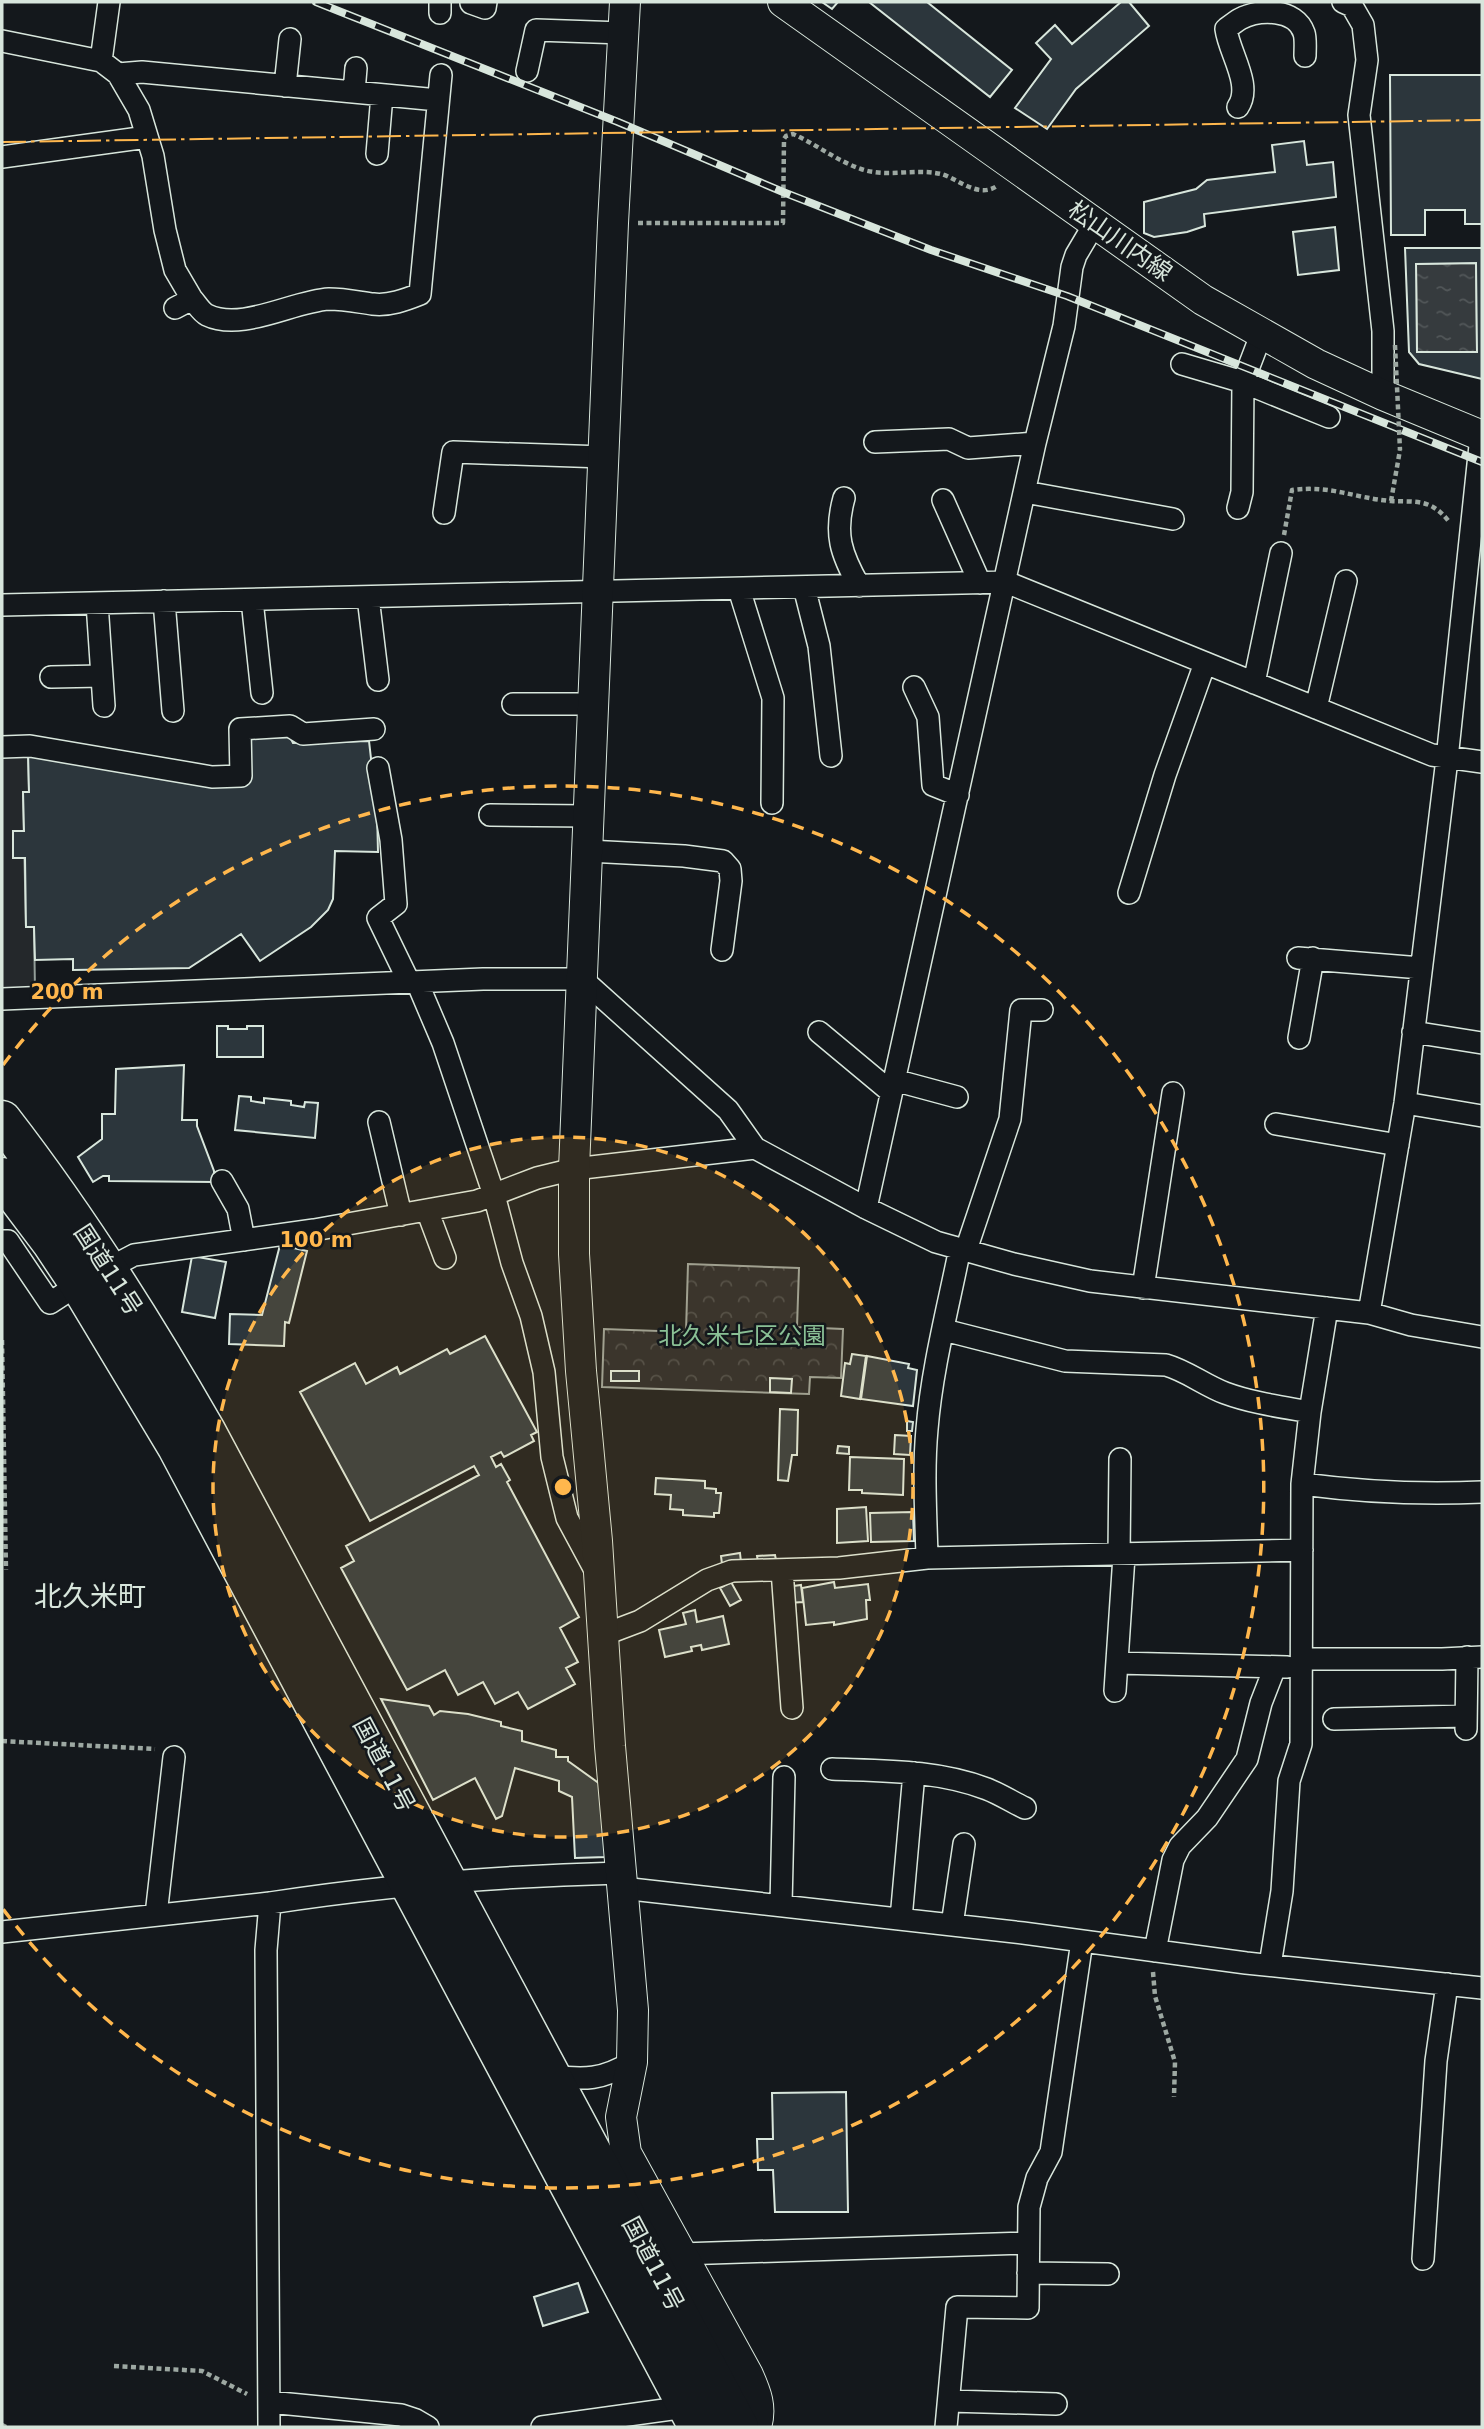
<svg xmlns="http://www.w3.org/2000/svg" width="1484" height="2429" font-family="'DejaVu Sans','Noto Sans JP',sans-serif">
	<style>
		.forest { fill: url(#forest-crowns); stroke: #939e99; stroke-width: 2 }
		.parking { fill: #24282b; stroke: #939e99; stroke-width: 2 }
		.water { fill: url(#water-ripples); stroke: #939e99; stroke-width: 2 }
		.building { fill: #2c363c; stroke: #d8e6dc; stroke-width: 2; fill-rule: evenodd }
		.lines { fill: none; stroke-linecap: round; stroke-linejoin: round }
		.street-casing { stroke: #d8e6dc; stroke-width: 24 }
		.secondary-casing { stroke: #d8e6dc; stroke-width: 32 }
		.highway-casing { stroke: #d8e6dc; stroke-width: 41 }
		.path { stroke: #9da8a2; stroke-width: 4.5; stroke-dasharray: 5 3.5; stroke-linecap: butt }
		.street { stroke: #14181c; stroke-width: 21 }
		.secondary { stroke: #14181c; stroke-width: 30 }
		.highway { stroke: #14181c; stroke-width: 38 }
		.rail-casing { stroke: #d8e6dc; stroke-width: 8 }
		.rail { stroke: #14181c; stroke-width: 5; stroke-dasharray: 16; stroke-linecap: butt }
		.path-bridge { stroke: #9da8a2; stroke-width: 4.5; stroke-dasharray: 5 3.5; stroke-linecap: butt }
		.power { stroke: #ffb74d; stroke-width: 2; stroke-dasharray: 24 5 3.5 5; stroke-linecap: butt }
		.ring { fill: none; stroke: #ffb74d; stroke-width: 3.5; stroke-dasharray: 12 9 }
		.labels { text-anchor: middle; stroke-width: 5; stroke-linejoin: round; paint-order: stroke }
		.street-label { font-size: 24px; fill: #d8e6dc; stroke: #14181c }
		.park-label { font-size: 24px; fill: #8ac095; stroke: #14181c }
		.quarter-label { font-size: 28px; fill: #d8e6dc; stroke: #14181c }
		.centre { fill: #ffb74d; stroke: #14181c; stroke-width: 3.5 }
		.ring-label { font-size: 21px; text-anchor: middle; font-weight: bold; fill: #ffb74d; stroke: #14181c; stroke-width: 5; stroke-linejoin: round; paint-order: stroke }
	</style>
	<defs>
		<pattern id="forest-crowns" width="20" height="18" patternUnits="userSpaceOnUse" patternTransform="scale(1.75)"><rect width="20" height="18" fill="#202428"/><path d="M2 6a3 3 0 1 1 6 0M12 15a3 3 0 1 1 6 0" fill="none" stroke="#404447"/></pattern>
		<pattern id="water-ripples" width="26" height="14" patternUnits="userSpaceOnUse" patternTransform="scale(1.75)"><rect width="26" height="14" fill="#363b3e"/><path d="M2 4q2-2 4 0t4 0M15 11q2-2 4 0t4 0" fill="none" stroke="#525759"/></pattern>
	</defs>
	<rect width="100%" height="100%" fill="#14181c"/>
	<path class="forest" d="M 688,1264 L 799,1268 L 797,1327 L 843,1329 L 841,1378 L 810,1377 L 809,1394 L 602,1387 L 604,1329 L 686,1332 Z"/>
	<path class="parking" d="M 28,752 L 29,792 L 23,792 L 26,927 L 34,927 L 35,990 L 2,991 L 2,753 Z"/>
	<path class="water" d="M 1476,263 L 1477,352 L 1417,352 L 1416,264 Z"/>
	<path class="building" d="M 822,2 L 838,2 L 832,9 Z
		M 869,2 L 927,2 L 1012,70 L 990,97 Z
		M 1121,2 L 1129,2 L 1149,26 L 1076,89 L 1047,129 L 1015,108 L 1051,59 L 1036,43 L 1055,25 L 1072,44 Z
		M 1390,75 L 1482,75 L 1482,224 L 1465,224 L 1465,210 L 1425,210 L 1425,235 L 1391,235 Z
		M 1304,141 L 1307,165 L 1333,162 L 1336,197 L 1204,214 L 1205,226 L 1187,232 L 1154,237 L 1144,233 L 1144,202 L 1196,189 L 1207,180 L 1275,172 L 1272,145 Z
		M 1335,227 L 1339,270 L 1298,275 L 1293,232 Z
		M 1405,248 L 1482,248 L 1482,379 L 1419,364 L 1409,352 ZM 1476,263 L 1477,352 L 1417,352 L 1416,264 Z
		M 290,737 L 293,743 L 369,741 L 377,811 L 378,852 L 335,851 L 333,899 L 328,910 L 311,927 L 260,961 L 241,934 L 189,968 L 73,970 L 73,959 L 35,960 L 34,927 L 26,927 L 25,858 L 13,858 L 13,831 L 24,831 L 23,792 L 29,792 L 28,752 L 217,786 L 247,785 L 246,738 Z
		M 217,1026 L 228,1026 L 228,1029 L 247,1029 L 247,1026 L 263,1026 L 263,1057 L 217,1057 Z
		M 184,1065 L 182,1120 L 197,1120 L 197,1126 L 214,1171 L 214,1182 L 109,1181 L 109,1176 L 103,1176 L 93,1182 L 78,1157 L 102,1139 L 102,1114 L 115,1114 L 116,1069 Z
		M 239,1096 L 251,1097 L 251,1101 L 264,1103 L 264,1098 L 291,1101 L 291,1105 L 304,1107 L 305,1102 L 318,1103 L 315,1138 L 235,1130 Z
		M 280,1245 L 307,1251 L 289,1323 L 285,1322 L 284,1346 L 229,1344 L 230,1314 L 262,1315 Z
		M 192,1256 L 226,1262 L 215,1318 L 182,1312 Z
		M 485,1336 L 537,1432 L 531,1435 L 534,1441 L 504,1457 L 501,1452 L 491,1457 L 496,1467 L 501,1464 L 510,1480 L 507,1482 L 579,1617 L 560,1628 L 578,1662 L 566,1668 L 575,1684 L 528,1709 L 518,1692 L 495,1704 L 483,1682 L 458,1695 L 445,1670 L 407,1690 L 341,1568 L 354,1561 L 346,1546 L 479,1475 L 474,1466 L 370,1521 L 300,1392 L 355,1363 L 366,1384 L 397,1367 L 400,1374 L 447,1349 L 450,1354 Z
		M 852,1354 L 866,1356 L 860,1399 L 841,1396 L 845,1363 L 850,1364 Z
		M 867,1356 L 909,1364 L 908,1368 L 917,1370 L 913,1406 L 861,1399 Z
		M 611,1371 L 639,1371 L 639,1381 L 611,1381 Z
		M 770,1378 L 792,1379 L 791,1393 L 770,1392 Z
		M 780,1409 L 798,1410 L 797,1455 L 792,1455 L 788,1481 L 778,1480 Z
		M 907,1421 L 913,1422 L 912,1431 L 907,1431 Z
		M 895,1435 L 911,1436 L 910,1455 L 894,1454 Z
		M 838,1446 L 849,1447 L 849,1454 L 837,1453 Z
		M 850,1457 L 904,1459 L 903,1495 L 862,1493 L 862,1490 L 849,1490 Z
		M 656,1478 L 705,1481 L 705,1488 L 716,1489 L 716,1493 L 721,1493 L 719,1513 L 714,1513 L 714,1517 L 683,1515 L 683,1510 L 670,1509 L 671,1495 L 655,1494 Z
		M 866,1507 L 868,1541 L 837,1543 L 837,1509 Z
		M 913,1512 L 914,1541 L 871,1542 L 870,1513 Z
		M 740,1553 L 741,1562 L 722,1564 L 721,1556 Z
		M 775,1555 L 776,1560 L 758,1562 L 757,1556 Z
		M 731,1582 L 741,1600 L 730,1606 L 720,1588 Z
		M 834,1582 L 835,1588 L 868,1584 L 870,1600 L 866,1600 L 867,1619 L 834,1625 L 834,1622 L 806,1625 L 802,1588 Z
		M 801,1585 L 803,1602 L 788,1603 L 786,1587 Z
		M 695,1610 L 697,1622 L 723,1616 L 729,1644 L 702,1650 L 701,1645 L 691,1647 L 692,1651 L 665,1657 L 659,1630 L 686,1624 L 683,1613 Z
		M 381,1699 L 429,1706 L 434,1715 L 440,1711 L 468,1714 L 501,1722 L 501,1726 L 522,1731 L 522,1741 L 556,1750 L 556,1757 L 568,1757 L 568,1761 L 600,1784 L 606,1857 L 575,1858 L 572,1797 L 559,1791 L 559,1781 L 515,1768 L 502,1816 L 496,1819 L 475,1778 L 433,1800 Z
		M 846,2092 L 848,2212 L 775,2212 L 773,2170 L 758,2170 L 757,2139 L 773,2139 L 772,2093 Z
		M 578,2283 L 588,2312 L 543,2326 L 534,2297 Z"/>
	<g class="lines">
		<defs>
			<path id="street" d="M 109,2 L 101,61 L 118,74 L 139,110 L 153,156 L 165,230 L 175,270 L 192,299 L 175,308
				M 440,2 L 440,13
				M 1343,2 L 1352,6 L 1363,25 L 1367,60 L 1359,115 L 1383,331 L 1383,395
				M 471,3 L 485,8 L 486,2
				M 2,41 L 101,61
				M 527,71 L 536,30 L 623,33
				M 118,74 L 142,72 L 438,100
				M 285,86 L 290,39
				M 354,92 L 356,68
				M 1238,107 C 1253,85 1229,53 1226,29 C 1230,26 1235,22 1240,19 C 1259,9 1296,8 1304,33 C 1306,39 1305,49 1305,56
				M 377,154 L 382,95
				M 2,157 L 147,137
				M 192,299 C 196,303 201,312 207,315 C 242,332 293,301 329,299 C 344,299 358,302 373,304 C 389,306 405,300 420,294 L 441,75
				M 1182,364 L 1243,382 L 1329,417
				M 875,442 L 949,439 L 968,448 L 1035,443
				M 1025,492 L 1173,519
				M 844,498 C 834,534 841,554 859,586
				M 943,500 L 980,583
				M 1238,508 L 1242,492 L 1243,382 L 1261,335
				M 444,513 L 453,452 L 604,457
				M 804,587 L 819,646 L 831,756
				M 739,589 L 773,698 L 772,803
				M 368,597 L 378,680
				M 252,600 L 262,693
				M 164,601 L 173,711
				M 97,603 L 104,706
				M 2,605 L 1006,582 L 1432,755 L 1482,762
				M 51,677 L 102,676
				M 1254,683 L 1281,553
				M 914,687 L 928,717 L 933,785 L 958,795
				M 513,704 L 594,704
				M 1316,708 L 1346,581
				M 2,747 L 30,746 L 212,777 L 241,776 L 240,729 L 290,726 L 303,734 L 374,729
				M 378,768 L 391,840 L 396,904 L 378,918 L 409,982
				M 490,815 L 589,816
				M 588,851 L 684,856 L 723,861 L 730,869 L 731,881 L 722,950
				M 1129,893 L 1165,775 L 1205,663
				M 1298,958 L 1421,968
				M 417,982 L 443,1043 L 494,1195 L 512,1263 L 531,1316 L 544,1372 L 552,1457 L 567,1518 L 595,1570
				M 2,999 L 483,979 L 582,979 L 728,1110 L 755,1148 L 866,1208 L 936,1242 L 1014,1264 L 1090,1281 L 1369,1313 L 1411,1325 L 1482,1337
				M 819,1032 L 891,1092
				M 1413,1032 L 1482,1043
				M 1299,1038 L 1313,958
				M 894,1080 L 957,1097
				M 1405,1103 L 1482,1116
				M 379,1122 L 401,1215
				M 1276,1124 L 1398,1145
				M 222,1181 L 238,1209 L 244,1240
				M 866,1208 L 1035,443 L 1064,326 L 1072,267 L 1076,255 L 1095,223
				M 427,1210 L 445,1258
				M 2,1241 L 8,1241 L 50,1303 L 79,1284 L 134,1255 L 314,1230 L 477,1201 L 537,1178 L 574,1169 L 755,1148
				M 966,1250 L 1010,1119 L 1021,1010 L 1042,1010
				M 1143,1288 L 1173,1093
				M 1369,1313 L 1405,1103 L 1447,759 L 1481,436
				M 944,1330 L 1065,1361 L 1166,1365 C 1187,1371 1204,1385 1225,1393 C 1252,1403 1282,1407 1310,1412
				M 1302,1484 C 1363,1492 1420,1495 1482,1492
				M 1119,1556 L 1120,1459
				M 927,1558 C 926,1515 923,1472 927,1429 C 932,1368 948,1308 960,1248
				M 782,1570 L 792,1708
				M 603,1635 L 640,1621 L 707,1580 L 732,1571 L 839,1568 L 927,1558 L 1302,1550
				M 1301,1659 L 1442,1659 L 1482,1657
				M 1117,1663 L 1287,1667
				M 1115,1691 L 1124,1556
				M 1334,1719 L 1466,1716
				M 1466,1729 L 1467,1657
				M 832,1769 C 883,1771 938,1770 987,1789 C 1000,1794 1012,1802 1025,1808
				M 622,1888 L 1023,1933 L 1246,1963 L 1482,1988
				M 781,1905 L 784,1777
				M 156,1915 L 174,1757
				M 901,1919 L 914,1773
				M 952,1925 L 964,1844
				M 2,1932 L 270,1903
				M 1155,1951 L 1173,1860 L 1180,1846 L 1207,1818 L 1247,1759 L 1261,1703 L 1275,1667
				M 1270,1965 L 1282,1891 L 1289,1781 L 1301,1744 L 1302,1484 L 1310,1412 L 1327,1308
				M 551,2076 C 585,2080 602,2080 632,2062
				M 681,2254 L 1028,2243
				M 1423,2259 L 1436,2061 L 1447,1984
				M 1028,2273 L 1108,2274
				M 950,2401 L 1056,2404
				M 269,2402 L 401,2415 L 416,2420 L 428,2427
				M 269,2427 L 266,1950 L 270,1903 C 386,1885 503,1876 620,1873
				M 542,2427 L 686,2407
				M 946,2427 L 957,2307 L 1028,2308 L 1029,2207 L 1037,2178 L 1051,2152 L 1082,1941"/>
			<path id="secondary" d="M 625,2 L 613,223 L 574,1169 L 574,1254 L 581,1371 L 597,1541 L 610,1746 L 633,2010 L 632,2062 L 621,2117 L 626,2153 L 748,2375 C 756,2393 762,2407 756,2427
				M 783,2 L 1203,300 L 1316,364 L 1383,395 L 1482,436"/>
			<path id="highway" d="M 2,1120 C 78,1218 144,1323 206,1431 L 739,2427
				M 2,1177 L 51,1242 L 79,1284 L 177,1447 L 698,2427"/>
		</defs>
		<use href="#street" class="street-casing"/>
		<use href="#secondary" class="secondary-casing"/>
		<use href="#highway" class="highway-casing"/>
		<path class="path" d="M 638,223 L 783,223 L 784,139 L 786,136 L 793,134 C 816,144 837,161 861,169 C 887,178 915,168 941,174 C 957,178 978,199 997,186
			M 1391,501 L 1400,450
			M 1284,535 L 1292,490 C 1331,485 1354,498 1391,501 C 1403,502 1417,500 1429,505 C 1438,509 1444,515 1450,523
			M 2,1340 L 6,1570
			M 2,1741 L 155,1749
			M 1153,1972 L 1155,1996 L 1175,2062 L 1174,2097
			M 114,2366 L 202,2371 L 247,2394
			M 2,2425 L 6,2427"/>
		<use href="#street" class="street"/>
		<use href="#secondary" class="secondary"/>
		<use href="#highway" class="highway"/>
		<defs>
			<path id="rail" d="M 316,2 L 618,122 L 783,192 L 931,250 L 1067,296 L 1482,462"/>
		</defs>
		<use href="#rail" class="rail-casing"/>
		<use href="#rail" class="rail"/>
		<path class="path-bridge" d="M 1395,345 L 1400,450"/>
		<path class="power" d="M 2,142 L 1482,120"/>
	</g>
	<circle cx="563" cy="1487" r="350" fill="#ffb74d" fill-opacity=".12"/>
	<g class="ring">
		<circle cx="563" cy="1487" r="350"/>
		<path d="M3 1065A701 701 0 1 1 3 1909"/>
	</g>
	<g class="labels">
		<g class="street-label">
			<text transform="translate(1120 241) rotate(35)" y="8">松山川内線</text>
			<text transform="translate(108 1270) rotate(57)" y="8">国道11号</text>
			<text transform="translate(384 1765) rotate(62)" y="8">国道11号</text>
			<text transform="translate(653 2264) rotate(62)" y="8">国道11号</text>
		</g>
		<g class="park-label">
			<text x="742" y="1344">北久米七区公園</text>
		</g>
		<g class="quarter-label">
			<text x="90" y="1606">北久米町</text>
		</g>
	</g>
	<circle cx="563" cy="1487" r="10" class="centre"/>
	<g class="ring-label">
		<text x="67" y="999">200 m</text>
		<text x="316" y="1247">100 m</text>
	</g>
	<rect width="1484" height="2429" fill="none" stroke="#d8e6dc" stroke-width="7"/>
</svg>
